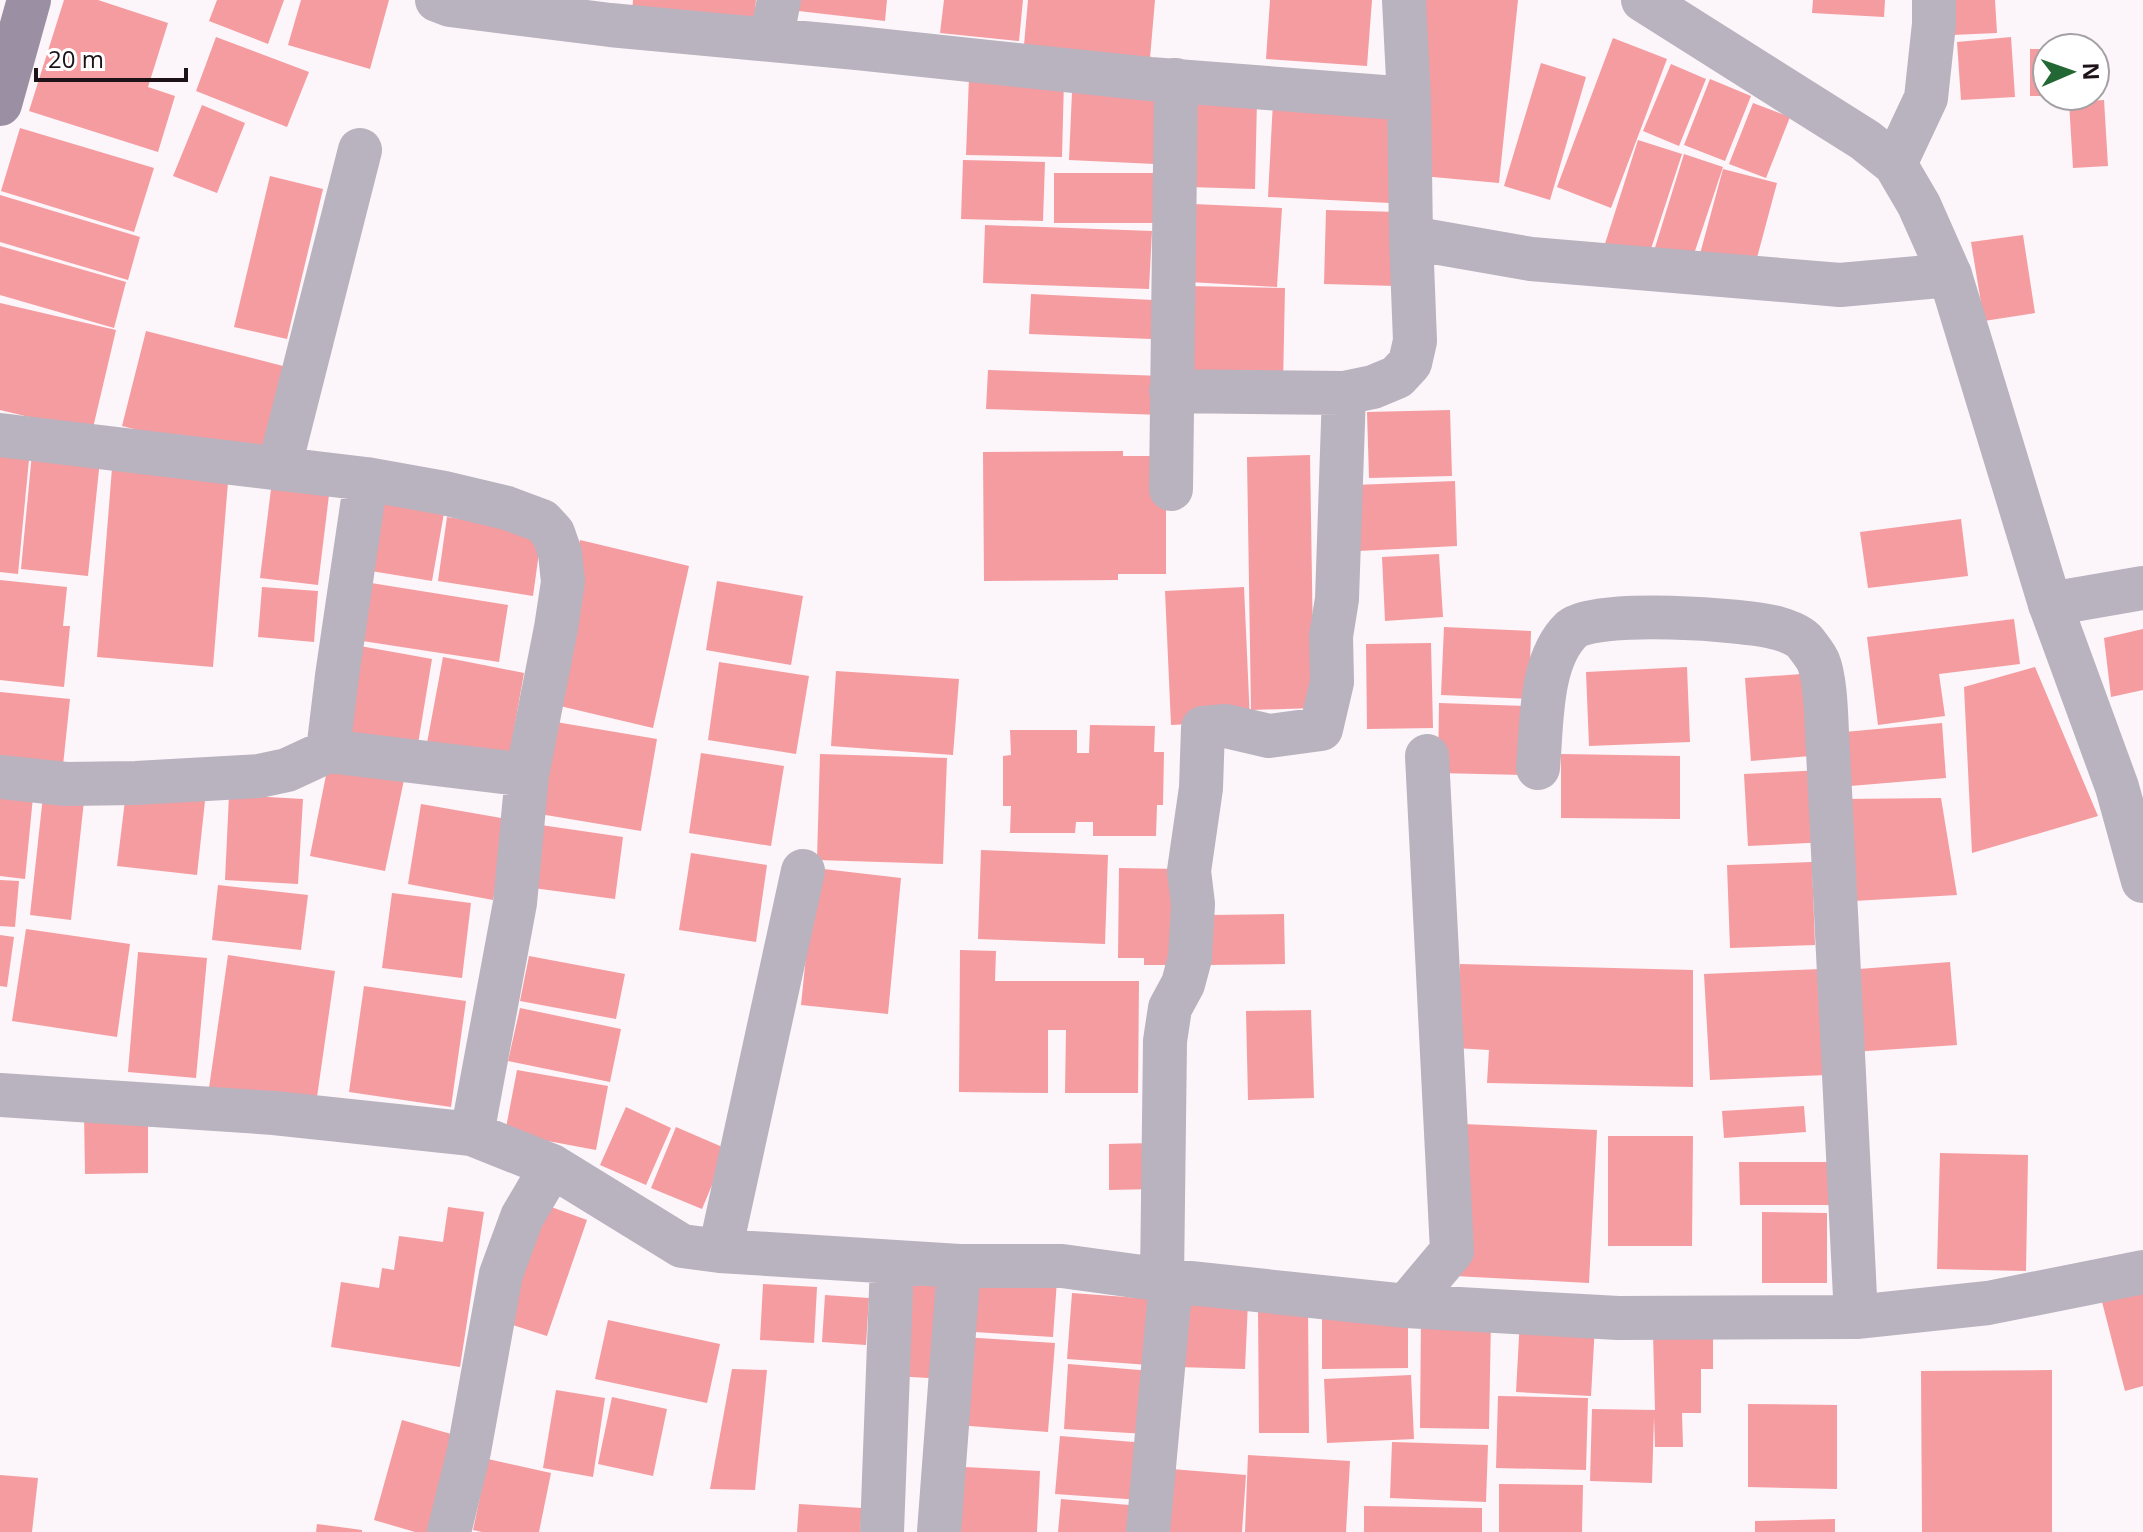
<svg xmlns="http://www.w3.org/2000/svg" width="2143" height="1532" font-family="'Open Sans',sans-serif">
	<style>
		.building { fill: #f59ca0 }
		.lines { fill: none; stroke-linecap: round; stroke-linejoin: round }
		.minor { stroke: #b9b2bf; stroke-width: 44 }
		.tertiary { stroke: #b9b2bf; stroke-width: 44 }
		.secondary { stroke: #9b90a3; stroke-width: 44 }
	</style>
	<rect width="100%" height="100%" fill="#fcf5f9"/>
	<path class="building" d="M 64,0 L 98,0 L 168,23 L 148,87 L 175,96 L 158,152 L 29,111 Z
		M 217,0 L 284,0 L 268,44 L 209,21 Z
		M 301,0 L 389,0 L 370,69 L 288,45 Z
		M 633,0 L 756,0 L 753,28 L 632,14 Z
		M 791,0 L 887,0 L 885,21 L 790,10 Z
		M 944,0 L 1023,0 L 1019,41 L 940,33 Z
		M 1028,0 L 1155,0 L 1150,58 L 1024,45 Z
		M 1270,0 L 1372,0 L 1367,66 L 1266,59 Z
		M 1425,0 L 1518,0 L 1499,183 L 1411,175 Z
		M 1813,0 L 1885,0 L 1884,17 L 1812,13 Z
		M 1950,0 L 1995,0 L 1997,33 L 1952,35 Z
		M 216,37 L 309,72 L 287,127 L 196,91 Z
		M 2011,37 L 2015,97 L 1961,100 L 1957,42 Z
		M 1613,38 L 1667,59 L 1611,208 L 1557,187 Z
		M 2030,49 L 2047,49 L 2047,96 L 2030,96 Z
		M 1541,63 L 1586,77 L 1550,200 L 1504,186 Z
		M 1671,64 L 1706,79 L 1679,146 L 1643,131 Z
		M 969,77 L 1064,79 L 1062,157 L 966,155 Z
		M 1710,79 L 1751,96 L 1725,161 L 1684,145 Z
		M 1072,92 L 1158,96 L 1155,164 L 1069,160 Z
		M 1192,97 L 1257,99 L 1255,189 L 1189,187 Z
		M 2104,100 L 2108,166 L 2073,168 L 2069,102 Z
		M 1273,101 L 1395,107 L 1390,203 L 1268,197 Z
		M 1753,103 L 1790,117 L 1766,178 L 1729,164 Z
		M 202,105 L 245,123 L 217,193 L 173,176 Z
		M 20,128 L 154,168 L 134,232 L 1,191 Z
		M 1638,140 L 1682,154 L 1646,264 L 1603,250 Z
		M 1684,154 L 1723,167 L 1690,266 L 1653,254 Z
		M 963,160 L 1045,162 L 1043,221 L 961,219 Z
		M 1723,169 L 1777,183 L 1754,269 L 1700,254 Z
		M 1054,173 L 1157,173 L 1157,223 L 1054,223 Z
		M 270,176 L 323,189 L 287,339 L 234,327 Z
		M 0,195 L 140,237 L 128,280 L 0,242 Z
		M 1193,204 L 1282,208 L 1277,287 L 1189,282 Z
		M 1326,210 L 1398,212 L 1397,286 L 1324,284 Z
		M 985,225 L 1152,231 L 1149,289 L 983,283 Z
		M 2023,235 L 2035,313 L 1984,321 L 1971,242 Z
		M 0,246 L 126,282 L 114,328 L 0,295 Z
		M 1187,286 L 1285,288 L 1283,384 L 1185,382 Z
		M 1031,294 L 1153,300 L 1151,339 L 1029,334 Z
		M 0,303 L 116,330 L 92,432 L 0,410 Z
		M 146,331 L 283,366 L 259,461 L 122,426 Z
		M 988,370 L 1163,376 L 1162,415 L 986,409 Z
		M 1450,410 L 1452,476 L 1369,478 L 1367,412 Z
		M 0,446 L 30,449 L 18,574 L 0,572 Z
		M 1123,451 L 1123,456 L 1154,456 L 1166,467 L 1166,574 L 1118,574 L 1118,580 L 984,581 L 983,452 Z
		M 32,453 L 100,460 L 88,576 L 21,569 Z
		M 1310,455 L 1314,708 L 1251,710 L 1247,457 Z
		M 112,468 L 228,482 L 213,667 L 97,657 Z
		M 1455,481 L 1457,546 L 1358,551 L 1355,485 Z
		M 271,489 L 329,495 L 318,585 L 260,578 Z
		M 371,501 L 444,513 L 432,581 L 359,569 Z
		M 447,517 L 542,531 L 533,596 L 438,581 Z
		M 1961,519 L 1968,576 L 1868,588 L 1860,532 Z
		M 580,540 L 689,566 L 653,728 L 543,702 Z
		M 1439,554 L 1443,617 L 1385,621 L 1382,557 Z
		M 0,580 L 67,587 L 63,626 L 70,626 L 64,687 L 0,680 Z
		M 717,581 L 803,596 L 791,665 L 706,650 Z
		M 365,582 L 508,605 L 499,662 L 356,640 Z
		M 262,587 L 318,591 L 314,642 L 258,637 Z
		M 1244,587 L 1250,721 L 1171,725 L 1165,591 Z
		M 2014,619 L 2020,664 L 1939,674 L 1945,716 L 1878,725 L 1867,637 Z
		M 1444,627 L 1531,631 L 1529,699 L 1441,695 Z
		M 2143,629 L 2143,690 L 2111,697 L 2104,638 Z
		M 1431,643 L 1433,728 L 1367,729 L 1366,644 Z
		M 349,644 L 432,659 L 418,744 L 335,729 Z
		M 443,657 L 524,673 L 509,758 L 427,743 Z
		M 719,662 L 809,676 L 796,754 L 708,740 Z
		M 1687,667 L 1690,742 L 1589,746 L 1586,672 Z
		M 2035,667 L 2098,816 L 1972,853 L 1964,687 Z
		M 836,671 L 959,679 L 953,755 L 831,746 Z
		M 1815,673 L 1822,755 L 1751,761 L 1745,678 Z
		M 0,692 L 70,699 L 62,775 L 0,769 Z
		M 1439,703 L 1525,706 L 1523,775 L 1438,773 Z
		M 550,721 L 657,739 L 641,831 L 534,813 Z
		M 1942,723 L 1946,778 L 1838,787 L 1834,733 Z
		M 1090,725 L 1155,726 L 1154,752 L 1164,752 L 1163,805 L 1157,805 L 1156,836 L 1093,836 L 1093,822 L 1076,822 L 1075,833 L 1010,833 L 1011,806 L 1003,806 L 1003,756 L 1011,755 L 1010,730 L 1077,730 L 1077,753 L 1089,753 Z
		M 701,753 L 784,766 L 771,846 L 689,833 Z
		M 820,754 L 947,758 L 943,864 L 817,860 Z
		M 1561,754 L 1680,756 L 1680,819 L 1561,818 Z
		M 329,760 L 405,775 L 385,871 L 310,856 Z
		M 1823,770 L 1828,842 L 1748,846 L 1744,774 Z
		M 126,792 L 205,801 L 197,875 L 117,866 Z
		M 0,794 L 33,797 L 25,879 L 0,876 Z
		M 229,795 L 303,799 L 298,884 L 225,880 Z
		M 43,796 L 84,801 L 71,920 L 30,915 Z
		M 1941,798 L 1957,895 L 1854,901 L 1843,799 Z
		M 421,804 L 507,819 L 493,900 L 408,884 Z
		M 534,824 L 623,837 L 615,899 L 526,887 Z
		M 981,850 L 1108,855 L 1105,944 L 978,939 Z
		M 691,853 L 767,865 L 756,942 L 679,930 Z
		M 1812,862 L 1815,945 L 1730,948 L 1727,865 Z
		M 815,868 L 901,878 L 888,1014 L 801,1005 Z
		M 1119,868 L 1179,869 L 1177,965 L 1144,965 L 1144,958 L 1118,958 Z
		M 0,880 L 19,881 L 15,927 L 0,926 Z
		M 218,885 L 308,895 L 301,950 L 212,940 Z
		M 392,893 L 471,903 L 462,978 L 382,968 Z
		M 1284,914 L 1285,964 L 1209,965 L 1209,915 Z
		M 26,929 L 130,944 L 117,1037 L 12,1021 Z
		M 0,935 L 14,937 L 7,987 L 0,986 Z
		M 960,950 L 996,951 L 995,981 L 1139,981 L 1138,1093 L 1065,1093 L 1066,1030 L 1048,1030 L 1048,1093 L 959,1092 Z
		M 138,952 L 207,958 L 196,1078 L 128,1072 Z
		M 228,955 L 335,971 L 316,1104 L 209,1088 Z
		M 529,956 L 625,974 L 616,1019 L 520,1001 Z
		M 1950,962 L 1957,1045 L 1852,1052 L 1846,970 Z
		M 1460,964 L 1693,970 L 1693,1087 L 1487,1083 L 1489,1050 L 1456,1048 Z
		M 1821,969 L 1827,1075 L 1710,1080 L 1704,974 Z
		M 364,986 L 466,1001 L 451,1107 L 349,1092 Z
		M 520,1008 L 621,1029 L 610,1082 L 508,1061 Z
		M 1311,1010 L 1314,1098 L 1248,1100 L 1246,1011 Z
		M 517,1070 L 608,1086 L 596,1150 L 505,1133 Z
		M 1804,1106 L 1806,1132 L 1724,1138 L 1722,1111 Z
		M 626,1107 L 671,1128 L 646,1185 L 600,1165 Z
		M 84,1112 L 148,1112 L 148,1173 L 85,1174 Z
		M 1463,1124 L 1597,1130 L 1589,1283 L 1455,1276 Z
		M 676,1127 L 727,1149 L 702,1209 L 651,1188 Z
		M 1608,1136 L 1693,1136 L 1692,1246 L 1608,1246 Z
		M 1154,1143 L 1155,1189 L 1109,1190 L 1109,1144 Z
		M 1940,1153 L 2028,1155 L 2026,1271 L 1937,1269 Z
		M 1739,1162 L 1835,1162 L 1834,1205 L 1740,1205 Z
		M 543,1204 L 587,1220 L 547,1336 L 503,1322 Z
		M 448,1207 L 484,1212 L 460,1367 L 331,1347 L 341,1282 L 379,1288 L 382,1268 L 394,1270 L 399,1236 L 443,1242 Z
		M 1762,1212 L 1827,1213 L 1827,1283 L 1762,1283 Z
		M 899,1274 L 952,1277 L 946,1379 L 894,1376 Z
		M 961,1274 L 1057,1280 L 1053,1337 L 958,1331 Z
		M 763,1284 L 817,1287 L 814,1343 L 760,1340 Z
		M 2143,1287 L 2143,1386 L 2125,1391 L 2101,1298 Z
		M 1072,1293 L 1153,1299 L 1149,1365 L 1067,1359 Z
		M 825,1295 L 869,1298 L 866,1345 L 822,1342 Z
		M 1181,1301 L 1248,1302 L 1245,1369 L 1178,1367 Z
		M 1258,1308 L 1308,1308 L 1309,1433 L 1259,1433 Z
		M 1408,1313 L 1408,1368 L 1322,1369 L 1322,1314 Z
		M 1421,1317 L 1491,1317 L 1489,1429 L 1420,1428 Z
		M 1520,1319 L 1595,1325 L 1591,1396 L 1516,1392 Z
		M 608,1320 L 720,1344 L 707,1403 L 595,1379 Z
		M 1713,1331 L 1713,1369 L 1701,1369 L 1701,1413 L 1682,1413 L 1683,1447 L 1655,1447 L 1654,1417 L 1652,1483 L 1590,1481 L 1592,1409 L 1655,1410 L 1653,1333 Z
		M 963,1337 L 1055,1343 L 1048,1432 L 957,1425 Z
		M 1068,1364 L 1151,1371 L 1146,1434 L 1064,1429 Z
		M 732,1369 L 767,1370 L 755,1490 L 710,1489 Z
		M 2052,1370 L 2052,1532 L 1922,1532 L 1921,1371 Z
		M 1411,1375 L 1414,1439 L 1327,1443 L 1324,1379 Z
		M 556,1390 L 605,1398 L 593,1477 L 543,1468 Z
		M 1498,1396 L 1588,1398 L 1586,1470 L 1496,1468 Z
		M 612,1397 L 667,1409 L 653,1476 L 598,1464 Z
		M 1748,1404 L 1837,1405 L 1837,1489 L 1748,1487 Z
		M 402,1420 L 458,1436 L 431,1532 L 415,1532 L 374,1520 Z
		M 1060,1436 L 1146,1443 L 1141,1500 L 1055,1494 Z
		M 1392,1442 L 1488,1445 L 1486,1502 L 1390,1498 Z
		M 1248,1455 L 1350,1461 L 1346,1532 L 1245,1532 Z
		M 488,1459 L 551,1473 L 539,1532 L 482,1532 L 473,1530 Z
		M 945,1466 L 1040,1471 L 1037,1532 L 941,1532 Z
		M 1159,1468 L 1246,1475 L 1242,1532 L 1155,1532 Z
		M 0,1475 L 38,1478 L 32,1532 L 0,1532 Z
		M 1499,1484 L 1583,1485 L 1582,1532 L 1499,1532 Z
		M 1061,1499 L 1140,1506 L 1138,1532 L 1058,1532 Z
		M 799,1504 L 862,1508 L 860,1532 L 797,1532 Z
		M 1364,1506 L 1482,1508 L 1482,1532 L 1364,1532 Z
		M 1835,1519 L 1835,1532 L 1755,1532 L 1755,1521 Z
		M 317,1524 L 362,1530 L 362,1532 L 316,1532 Z"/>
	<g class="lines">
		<path class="minor" d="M 437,0 L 450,5 L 610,25 L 857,48 L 1150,79 L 1409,99 L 1404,0
			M 771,40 L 779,0
			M 1409,99 L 1411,238 L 1531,259 L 1840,285 L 1950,275
			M 1895,164 L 1926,98 L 1934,24 L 1934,0
			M 1171,391 L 1344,393 L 1373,387 L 1397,377 L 1410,363 L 1415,341 L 1411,238
			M 0,435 L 366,479 L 337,676 L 328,751 L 287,770 L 259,776 L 136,783 L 66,784 L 0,777
			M 279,469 L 360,150
			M 366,479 L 444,493 L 507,508 L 542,521 L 553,533 L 560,553 L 563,582 L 556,628 L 527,775 L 515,903 L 472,1134
			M 1171,489 L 1176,80
			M 2050,604 L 2143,588
			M 328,751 L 527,775
			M 1538,768 C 1542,725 1539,660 1572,629 C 1594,609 1746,619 1777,628 C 1785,630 1798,635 1804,641 C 1808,646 1815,655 1818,661 C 1827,682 1826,727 1828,751 L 1856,1317
			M 0,1095 L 274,1113 L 472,1134 L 552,1166 L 682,1246 L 720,1251 L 959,1266 L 1062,1266 L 1171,1281 L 1406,1306 L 1618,1318 L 1856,1317 L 1988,1303 L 2143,1272
			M 720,1251 L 803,871
			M 1162,1280 L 1165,1041 L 1170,1008 L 1183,984 L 1190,958 L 1193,904 L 1189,871 L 1201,788 L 1203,728 L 1226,726 L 1269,736 L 1321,729 L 1332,682 L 1331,636 L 1337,599 L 1344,393
			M 1406,1306 L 1452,1251 L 1427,756
			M 449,1532 L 469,1451 L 501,1274 L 522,1217 L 552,1166
			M 882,1532 L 892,1263
			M 939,1532 L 959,1266
			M 1148,1532 L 1171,1281"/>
		<path class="tertiary" d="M 1643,0 L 1865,140 L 1895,164 L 1919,205 L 1950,275 L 2050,604 L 2117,787 L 2143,881"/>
		<path class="secondary" d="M 0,104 L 29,0"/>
	</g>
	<g transform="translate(2071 72) rotate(88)"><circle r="38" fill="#ffffff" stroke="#a4a0a3" stroke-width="2"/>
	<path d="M0-6L14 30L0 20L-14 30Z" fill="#236834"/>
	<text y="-12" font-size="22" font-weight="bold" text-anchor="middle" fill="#1c1218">N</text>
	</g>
	<path d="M36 68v12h150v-12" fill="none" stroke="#1c1218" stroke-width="4"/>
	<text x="48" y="68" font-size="24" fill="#1c1218" stroke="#ffffff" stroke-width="6" paint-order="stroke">20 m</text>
</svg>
